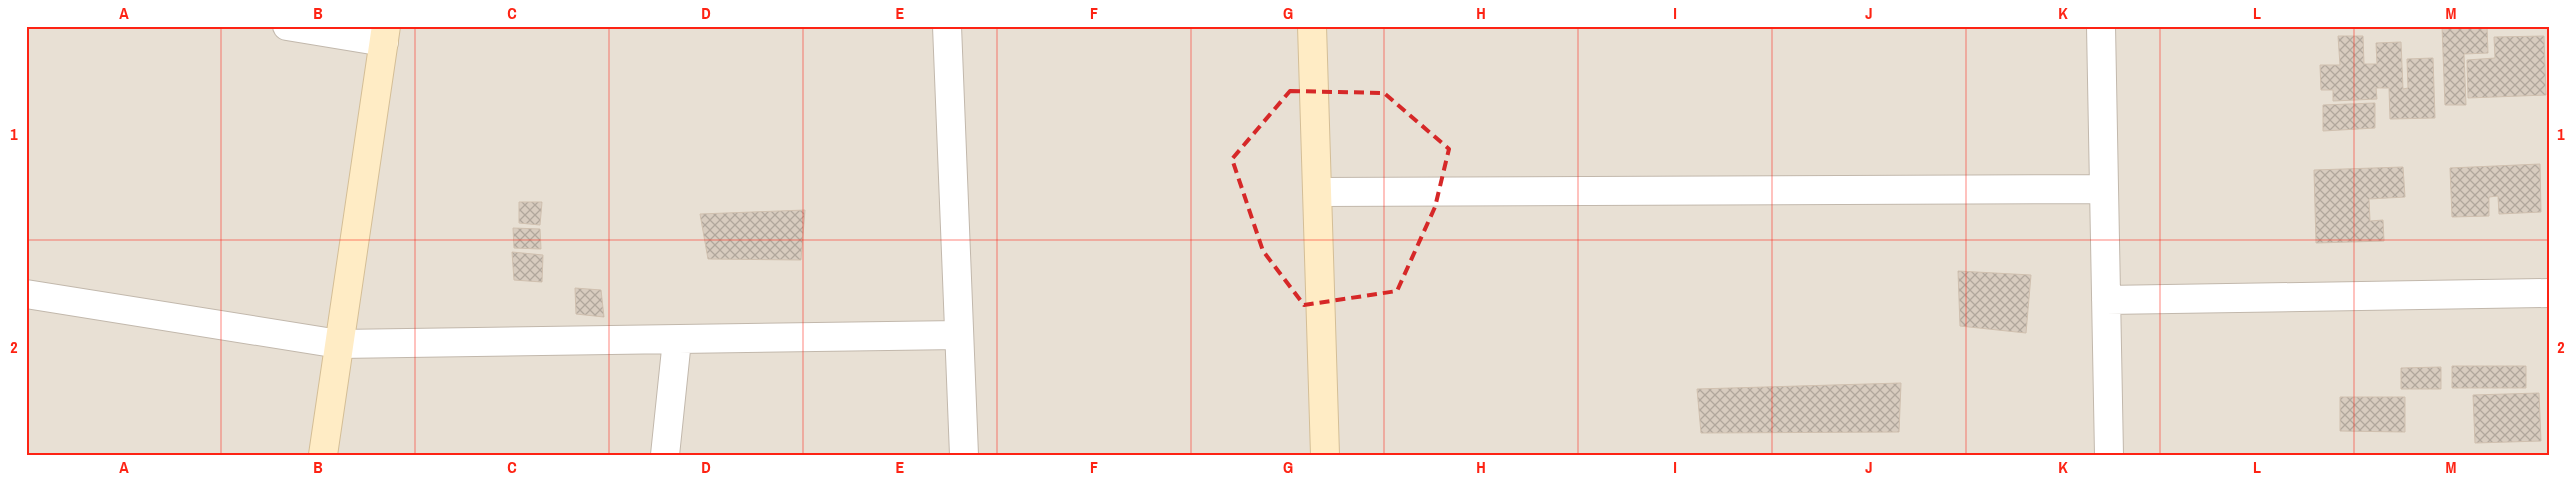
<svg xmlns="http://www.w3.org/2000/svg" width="2575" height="481" font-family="'Archivo Narrow',sans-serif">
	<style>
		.residential { fill: #e8e0d4 }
		.building { fill: url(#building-cross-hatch); stroke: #d0c0af }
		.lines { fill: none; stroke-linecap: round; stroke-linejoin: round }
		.street-casing { stroke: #c2b8ac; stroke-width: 30 }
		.secondary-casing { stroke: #d4be96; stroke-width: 30 }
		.street { stroke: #fff; stroke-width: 28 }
		.secondary { stroke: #ffecc5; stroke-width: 28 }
		.marked { fill: none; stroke: #d62828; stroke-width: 4; stroke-dasharray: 10 6; stroke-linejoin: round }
		.grid { fill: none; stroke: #fd2314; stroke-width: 1; stroke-opacity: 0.55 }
		.neatline { fill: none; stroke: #fd2314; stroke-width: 2 }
		.grid-label { font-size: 16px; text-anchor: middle; font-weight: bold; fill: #fd2314 }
	</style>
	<defs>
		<pattern id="building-cross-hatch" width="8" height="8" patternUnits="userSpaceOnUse" patternTransform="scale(1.25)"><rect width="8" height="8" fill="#d8ccbf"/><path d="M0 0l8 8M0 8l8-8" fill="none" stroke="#b1a79c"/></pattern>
	</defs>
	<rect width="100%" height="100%" fill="#f3eee6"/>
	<path class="residential" d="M 26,26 L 2549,26 L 2549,455 L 26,455 Z"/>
	<path class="building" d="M 2442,26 L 2487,26 L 2488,53 L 2464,54 L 2466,105 L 2445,105 Z
		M 2338,36 L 2363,36 L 2364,64 L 2377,64 L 2376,43 L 2401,42 L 2403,89 L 2408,88 L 2407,59 L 2433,58 L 2435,118 L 2390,119 L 2389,88 L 2376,88 L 2377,99 L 2333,101 L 2333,90 L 2321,90 L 2320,65 L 2340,65 Z
		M 2544,36 L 2546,95 L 2468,98 L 2467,60 L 2495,58 L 2494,37 Z
		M 2375,103 L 2375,128 L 2323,131 L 2323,105 Z
		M 2540,164 L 2541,212 L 2499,214 L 2498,196 L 2489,197 L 2489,216 L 2452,217 L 2450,168 Z
		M 2403,167 L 2405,197 L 2369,199 L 2370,221 L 2383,220 L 2384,241 L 2316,243 L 2314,170 Z
		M 519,202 L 542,202 L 540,225 L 519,223 Z
		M 805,210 L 801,260 L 708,259 L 700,214 Z
		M 513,228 L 540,229 L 541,249 L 514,248 Z
		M 512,252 L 543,255 L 542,282 L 514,280 Z
		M 1958,271 L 2031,275 L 2026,333 L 1960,326 Z
		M 575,288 L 601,290 L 604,317 L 576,314 Z
		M 2452,366 L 2526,366 L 2526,388 L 2452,388 Z
		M 2441,367 L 2441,389 L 2401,389 L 2401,368 Z
		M 1901,383 L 1899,432 L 1701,433 L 1697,389 Z
		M 2539,393 L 2541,441 L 2475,443 L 2473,395 Z
		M 2340,397 L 2405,397 L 2405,432 L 2340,431 Z"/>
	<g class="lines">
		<defs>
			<path id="street" d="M 287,26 L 384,42
				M 947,26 L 964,455
				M 2101,26 L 2109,455
				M 1318,192 L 2104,189
				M 26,294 L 339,344 L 959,335
				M 2106,300 L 2549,293
				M 665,455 L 677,340"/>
			<path id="secondary" d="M 1312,26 L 1325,455
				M 323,455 L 386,26"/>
		</defs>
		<use href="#street" class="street-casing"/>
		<use href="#secondary" class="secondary-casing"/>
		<use href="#street" class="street"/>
		<use href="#secondary" class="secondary"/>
	</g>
	<path class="marked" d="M 1290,91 L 1384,93 L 1449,149 L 1435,207 L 1397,291 L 1304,305 L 1263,251 L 1232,159 Z"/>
	<path class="grid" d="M 221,26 L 221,455M 415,26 L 415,455M 609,26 L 609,455M 803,26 L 803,455M 997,26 L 997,455M 1191,26 L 1191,455M 1384,26 L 1384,455M 1578,26 L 1578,455M 1772,26 L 1772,455M 1966,26 L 1966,455M 2160,26 L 2160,455M 2354,26 L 2354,455M 26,240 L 2549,240"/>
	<rect width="2575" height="481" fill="none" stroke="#ffffff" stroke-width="55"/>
	<rect x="28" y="28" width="2520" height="426" class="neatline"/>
	<g class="grid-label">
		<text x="124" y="19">A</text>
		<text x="318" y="19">B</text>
		<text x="512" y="19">C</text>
		<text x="706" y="19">D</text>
		<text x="900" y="19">E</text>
		<text x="1094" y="19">F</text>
		<text x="1288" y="19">G</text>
		<text x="1481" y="19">H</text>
		<text x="1675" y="19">I</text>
		<text x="1869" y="19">J</text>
		<text x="2063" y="19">K</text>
		<text x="2257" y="19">L</text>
		<text x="2451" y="19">M</text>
		<text x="14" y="140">1</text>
		<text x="2561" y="140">1</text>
		<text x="14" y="353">2</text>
		<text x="2561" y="353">2</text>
		<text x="124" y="473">A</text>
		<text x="318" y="473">B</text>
		<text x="512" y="473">C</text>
		<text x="706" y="473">D</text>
		<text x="900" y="473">E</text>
		<text x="1094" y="473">F</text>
		<text x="1288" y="473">G</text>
		<text x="1481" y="473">H</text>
		<text x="1675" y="473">I</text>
		<text x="1869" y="473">J</text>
		<text x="2063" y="473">K</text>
		<text x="2257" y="473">L</text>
		<text x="2451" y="473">M</text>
	</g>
</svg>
